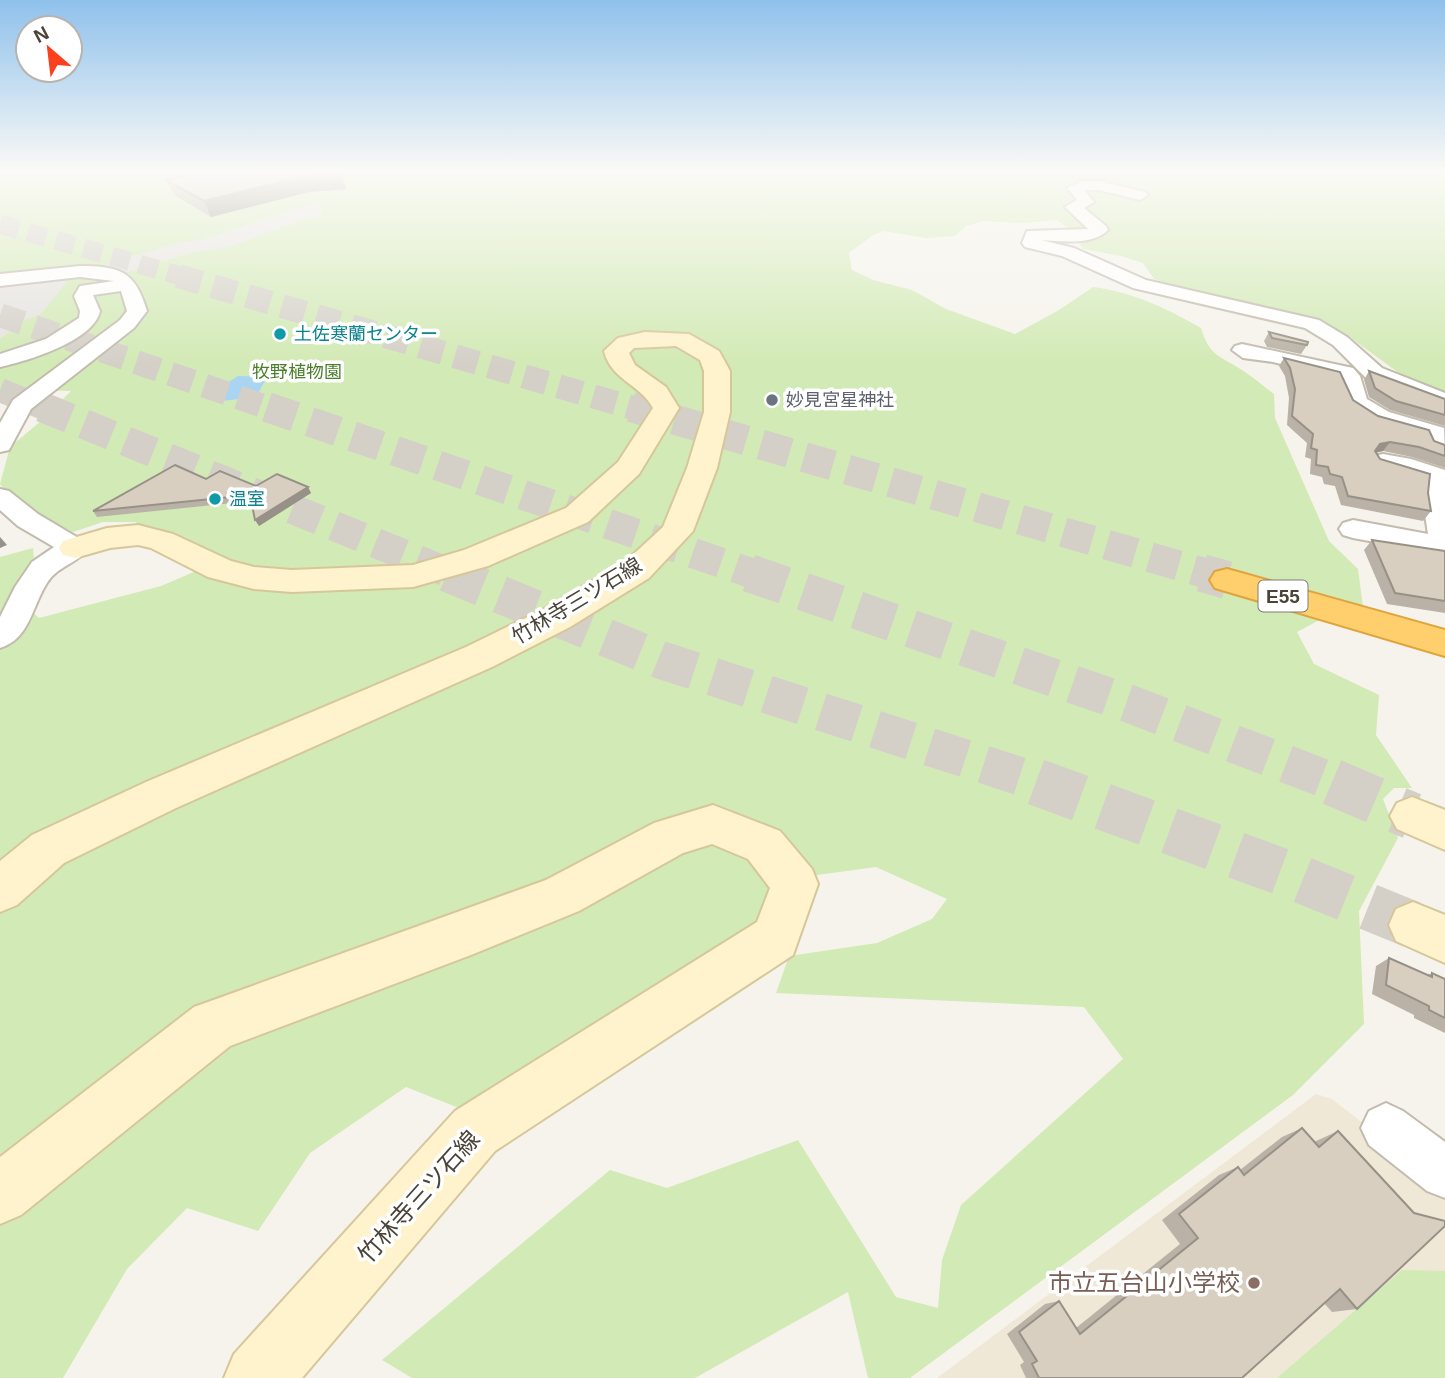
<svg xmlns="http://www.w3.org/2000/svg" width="1445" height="1378" font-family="Arial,'Noto Sans JP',sans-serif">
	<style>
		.education { fill: #efe8d6 }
		.green { fill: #d2eab5 }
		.parking { fill: #e5e3e0 }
		.water { fill: #a9d4f2 }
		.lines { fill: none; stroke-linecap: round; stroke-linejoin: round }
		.secondary-tunnel-far3 { stroke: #d4d0c8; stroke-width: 24; stroke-dasharray: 24 12; stroke-linecap: butt }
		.secondary-tunnel-far2 { stroke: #d4d0c8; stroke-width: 30; stroke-dasharray: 30 15; stroke-linecap: butt }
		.secondary-tunnel-far1 { stroke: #d4d0c8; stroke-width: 38; stroke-dasharray: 38 19; stroke-linecap: butt }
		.secondary-tunnel { stroke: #d4d0c8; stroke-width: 47; stroke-dasharray: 47 24; stroke-linecap: butt }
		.highway-tunnel-far3 { stroke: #d4d0c8; stroke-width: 19; stroke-dasharray: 19 10; stroke-linecap: butt }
		.highway-tunnel-far2 { stroke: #d4d0c8; stroke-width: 24; stroke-dasharray: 24 12; stroke-linecap: butt }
		.highway-tunnel-far1 { stroke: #d4d0c8; stroke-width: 30; stroke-dasharray: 30 15; stroke-linecap: butt }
		.highway-tunnel { stroke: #d4d0c8; stroke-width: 38; stroke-dasharray: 38 19; stroke-linecap: butt }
		.street-casing { stroke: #c2bbae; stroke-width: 4 }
		.secondary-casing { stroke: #d6c79b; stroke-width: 4 }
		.highway-casing { stroke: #e0a43c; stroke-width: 4 }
		.street { fill: #fff; fill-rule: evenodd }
		.secondary { fill: #fff3cd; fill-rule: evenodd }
		.highway { fill: #ffcf6e; fill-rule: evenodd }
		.wall { fill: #bab2a6 }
		.shaded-wall { fill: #979187 }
		.building { fill: #d8cfc1; stroke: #979187; stroke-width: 2 }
		.culture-dot { fill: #0f9aa8; stroke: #fff; stroke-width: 2.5 }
		.worship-dot { fill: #6b7280; stroke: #fff; stroke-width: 2.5 }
		.education-dot { fill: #8d6e63; stroke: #fff; stroke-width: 2.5 }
		.labels { text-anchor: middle; stroke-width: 7; stroke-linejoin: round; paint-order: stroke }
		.far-culture-label { font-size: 18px; fill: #0d838f; stroke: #fff; text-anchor: start }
		.far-park-label { font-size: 18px; fill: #4a7f2a; stroke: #fff }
		.far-worship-label { font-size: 18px; fill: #5b616d; stroke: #fff; text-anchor: start }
		.shield { fill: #fff; stroke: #817c74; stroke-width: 2 }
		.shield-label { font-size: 19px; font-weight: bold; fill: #4b4439 }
		.street-label { font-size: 21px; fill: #4b4439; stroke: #fff }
		.near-street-label { font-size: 24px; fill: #4b4439; stroke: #fff }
		.near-education-label { font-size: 24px; fill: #785e54; stroke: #fff; text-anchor: end }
	</style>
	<rect width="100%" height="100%" fill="#f6f3ec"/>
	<path class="education" d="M 1316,1094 L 1332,1099 L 1445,1187 L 1445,1378 L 937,1378 Z"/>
	<path class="green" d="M 0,172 L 1445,172 L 1445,391 L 1403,376 L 1344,333 L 1299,315 L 1208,297 L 1154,279 L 1143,263 L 1121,256 L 1083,249 L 1070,230 L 1057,220 L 1022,223 L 984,221 L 966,226 L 955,236 L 926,238 L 883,231 L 873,235 L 849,253 L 852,270 L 873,280 L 912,290 L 946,309 L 1015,334 L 1059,310 L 1093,287 C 1133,292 1166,308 1201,328 C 1210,357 1219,355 1242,370 C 1253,377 1263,386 1274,394 L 1275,418 L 1329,541 L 1358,569 L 1363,607 L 1325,617 L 1297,632 L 1314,664 L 1379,695 L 1376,735 L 1412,788 L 1394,788 L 1383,799 L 1398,838 L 1359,911 L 1364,1024 L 1293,1095 L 910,1378 L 868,1378 L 848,1292 L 695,1378 L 412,1378 L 382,1360 L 610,1170 L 667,1188 L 798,1140 L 896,1297 L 938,1308 L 942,1260 L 961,1205 L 1123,1059 L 1084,1007 L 776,993 L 789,956 L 877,943 L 932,919 L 947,899 L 876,867 L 795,878 L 742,937 L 459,1108 L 406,1087 L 310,1153 L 258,1231 L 187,1208 L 127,1269 L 63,1378 L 0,1378 L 0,557 L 33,548 L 34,557 L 10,593 L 27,602 L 27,607 L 39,618 L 161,586 L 222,560 L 135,522 L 103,522 L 73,532 L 13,500 L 0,484 L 10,447 L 41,421 L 71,391 L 0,389 Z
		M 1402,1270 L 1445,1271 L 1445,1378 L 1277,1378 Z"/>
	<path class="parking" d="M 321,204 L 321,216 L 307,218 L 230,247 L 191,253 L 124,273 L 104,265 L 181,242 L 202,240 L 307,205 Z
		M 82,274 L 79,280 L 68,280 L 41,314 L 25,320 L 0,339 L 0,285 L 40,283 L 46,277 Z"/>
	<path class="water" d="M 238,376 L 267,377 L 256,397 L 221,401 L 219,398 L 224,385 Z"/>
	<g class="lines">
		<path class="secondary-tunnel-far3" d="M 0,315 L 272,409
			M 0,390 L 46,409"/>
		<path class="secondary-tunnel-far2" d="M 42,407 L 452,574
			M 267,407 L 754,574"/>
		<path class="secondary-tunnel-far1" d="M 447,573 L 661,660 L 1041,783
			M 749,573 L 1130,704 L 1336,783"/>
		<path class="secondary-tunnel" d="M 1036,782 L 1285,873 L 1413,925
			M 1332,782 L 1412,816"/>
		<path class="highway-tunnel-far3" d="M 0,224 L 184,277"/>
		<path class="highway-tunnel-far2" d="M 178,276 L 637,409"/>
		<path class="highway-tunnel-far1" d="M 631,407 L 1208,574"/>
		<path class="highway-tunnel" d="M 1202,573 L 1227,580"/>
		<defs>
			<path id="street" d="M 1083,181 L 1099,181 L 1145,192 L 1148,195 L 1140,200 L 1099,190 L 1084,190 L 1094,202 L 1084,208 L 1106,226 L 1108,230 C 1092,246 1062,241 1041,240 L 1074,248 L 1146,280 L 1319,320 L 1347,337 L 1382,368 L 1445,393 L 1445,408 L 1366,378 L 1333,345 L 1305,328 L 1133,288 L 1062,256 L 1025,247 L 1022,243 L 1027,231 L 1088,229 L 1065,207 L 1077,200 L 1067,188 Z
				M 80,266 C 120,266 135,271 147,311 L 134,328 L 31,409 L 9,450 L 0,452 L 0,423 L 13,400 L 120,320 L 127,311 L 121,291 L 93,295 L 100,311 C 94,341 27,361 0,367 L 0,354 L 46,339 L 79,318 L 80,311 L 74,296 L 80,286 L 114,281 L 80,277 L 0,286 L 0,274 Z
				M 1242,344 L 1353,368 L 1360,376 L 1367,399 L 1389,412 L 1444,428 L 1445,454 L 1428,448 L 1424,437 L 1373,422 L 1349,407 L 1337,378 L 1273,362 L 1243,358 L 1232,350 L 1235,346 Z
				M 1383,454 L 1411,459 L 1445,470 L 1445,555 L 1353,538 L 1343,535 L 1339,529 L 1343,523 L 1353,520 L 1428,534 L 1423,502 L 1426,481 L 1374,466 L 1371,461 L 1374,456 Z
				M 0,489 L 9,491 L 38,514 L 85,542 L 89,548 C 79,563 57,566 47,583 C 32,606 30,639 0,648 L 0,617 L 15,587 L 32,562 L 54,547 L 18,526 L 0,510 Z
				M 1386,1103 L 1403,1111 L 1445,1142 L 1445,1198 L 1427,1191 L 1369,1145 L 1361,1128 L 1369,1111 Z"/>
			<path id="secondary" d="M 645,332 L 689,334 L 719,351 L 730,371 L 730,412 L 717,468 L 693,531 L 649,578 L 570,627 L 492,667 L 176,808 L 64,863 L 17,905 L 0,912 L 0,861 L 32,835 L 146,782 L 466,647 L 544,609 L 625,562 L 663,527 L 687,468 L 704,412 L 704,371 L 700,360 L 676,346 L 634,348 L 629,353 L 635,365 L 666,387 L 679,408 L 639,474 L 588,522 L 488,566 L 413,587 L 292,592 L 254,589 L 208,577 L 151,548 L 138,545 L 110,548 L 75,558 L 63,555 L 59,548 L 63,541 L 107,528 L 138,525 L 173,534 L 231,561 L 254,567 L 292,570 L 413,565 L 464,550 L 566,508 L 618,462 L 653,408 C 640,384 611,380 604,351 L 618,338 Z
				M 1412,797 L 1445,810 L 1445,850 L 1397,829 L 1390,816 L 1397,803 Z
				M 713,805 L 780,831 L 812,869 L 818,884 L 793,955 L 495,1151 L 302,1378 L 224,1378 L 234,1354 L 455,1111 L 757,922 L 770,888 L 748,859 L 712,844 L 683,853 L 579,911 L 471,955 L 230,1046 L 21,1215 L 0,1224 L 0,1157 L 194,1007 L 546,880 L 654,823 Z
				M 1413,902 L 1445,915 L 1445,963 L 1396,941 L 1389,925 L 1396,909 Z"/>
			<path id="highway" d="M 1227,569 L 1445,630 L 1445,656 L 1215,588 L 1210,580 L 1215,572 Z"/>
		</defs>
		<use href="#street" class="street-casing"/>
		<use href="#secondary" class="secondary-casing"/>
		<use href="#highway" class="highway-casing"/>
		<use href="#street" class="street"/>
		<use href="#secondary" class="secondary"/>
		<use href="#highway" class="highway"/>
	</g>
	<path class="wall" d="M 341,174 L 346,189 L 309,192 L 211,217 L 174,195 L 166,180 Z
		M 1269,332 L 1307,345 L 1301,354 L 1267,347 L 1264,341 Z
		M 1284,358 L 1378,416 L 1434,441 L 1445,445 L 1445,468 L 1412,457 L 1383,451 L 1376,453 L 1380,459 L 1428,493 L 1431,511 L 1423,521 L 1341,505 L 1335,486 L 1324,484 L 1322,477 L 1310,474 L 1311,459 L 1305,457 L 1307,443 L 1287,425 L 1289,398 L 1285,376 L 1279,366 Z
		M 1369,371 L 1445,399 L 1445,426 L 1390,410 L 1369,397 L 1364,380 Z
		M 206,479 L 256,486 L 308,487 L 311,493 L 259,526 L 252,501 L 97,517 L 93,511 Z
		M 1372,540 L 1445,551 L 1445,613 L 1387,604 L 1364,550 Z
		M 1389,958 L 1427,975 L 1432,973 L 1445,979 L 1445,1033 L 1414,1018 L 1414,1015 L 1372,994 L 1376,966 Z
		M 1302,1128 L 1314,1142 L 1338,1131 L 1357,1309 L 1332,1312 L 1324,1303 L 1242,1378 L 1026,1378 L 1020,1365 L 1024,1362 L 1007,1334 L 1045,1304 L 1059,1301 L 1076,1328 L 1180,1244 L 1162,1220 L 1219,1175 L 1238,1167 L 1240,1170 L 1282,1137 Z"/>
	<path class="shaded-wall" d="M 341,174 L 346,189 L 309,192 L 211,217 L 204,201 L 304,176 Z
		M 1390,442 L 1383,451 L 1373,453 L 1380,444 Z
		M 308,487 L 311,493 L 259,526 L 255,520 Z
		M 0,537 L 7,545 L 0,548 Z"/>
	<path class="building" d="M 199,172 L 338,172 L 341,174 L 304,176 L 204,201 L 166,180 Z
		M 1269,332 L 1308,342 L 1307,345 L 1272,338 Z
		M 1284,358 L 1340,372 L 1353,400 L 1378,416 L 1429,430 L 1434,441 L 1445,445 L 1445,456 L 1419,447 L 1390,442 L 1380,444 L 1375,451 L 1380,459 L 1430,474 L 1428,493 L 1431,511 L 1348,496 L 1342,477 L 1330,474 L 1328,467 L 1316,465 L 1317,450 L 1311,448 L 1313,434 L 1292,416 L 1295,389 L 1290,368 Z
		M 1369,371 L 1445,399 L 1445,415 L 1396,401 L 1375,388 Z
		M 175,465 L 206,479 L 220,471 L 256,486 L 277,474 L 308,487 L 255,520 L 250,495 L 93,511 Z
		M 1372,540 L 1445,551 L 1445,601 L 1395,593 Z
		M 1389,958 L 1432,977 L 1432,973 L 1445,979 L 1445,1018 L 1429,1010 L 1429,1006 L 1386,985 Z
		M 1302,1128 L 1319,1147 L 1338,1131 L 1414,1213 L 1445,1221 L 1445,1226 L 1357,1309 L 1340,1289 L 1242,1378 L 1039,1378 L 1032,1364 L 1037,1361 L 1019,1332 L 1059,1301 L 1080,1334 L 1198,1238 L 1179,1214 L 1238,1167 L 1244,1175 Z"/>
	<linearGradient id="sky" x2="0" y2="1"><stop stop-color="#8fc1ec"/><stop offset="0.47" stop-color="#fbfaf6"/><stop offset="1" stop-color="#fbfaf6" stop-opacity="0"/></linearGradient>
	<rect width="1445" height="365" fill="url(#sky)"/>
	<g class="culture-dot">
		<circle cx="280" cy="334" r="7"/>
		<circle cx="215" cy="499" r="7"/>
	</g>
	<circle class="worship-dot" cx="772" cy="400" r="7"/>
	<circle class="education-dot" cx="1254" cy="1283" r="7"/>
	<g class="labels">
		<g class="far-culture-label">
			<text x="294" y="340">土佐寒蘭センター</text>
			<text x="229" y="505">温室</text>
		</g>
		<g class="far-park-label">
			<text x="297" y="378">牧野植物園</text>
		</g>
		<g class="far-worship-label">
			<text x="786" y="406">妙見宮星神社</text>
		</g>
		<rect class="shield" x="1258.5" y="580.5" width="49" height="31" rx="5"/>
		<g class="shield-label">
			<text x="1283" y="603">E55</text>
		</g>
		<g class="street-label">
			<text transform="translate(577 601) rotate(-31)" y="7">竹林寺三ツ石線</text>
		</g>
		<g class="near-street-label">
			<text transform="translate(419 1197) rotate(-48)" y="8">竹林寺三ツ石線</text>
		</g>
		<g class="near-education-label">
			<text x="1240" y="1291">市立五台山小学校</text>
		</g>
	</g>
	<g transform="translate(49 49) rotate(332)"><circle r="33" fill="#ffffff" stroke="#b7b4b0" stroke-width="2"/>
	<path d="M0-5L12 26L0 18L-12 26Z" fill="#fc3f1d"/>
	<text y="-10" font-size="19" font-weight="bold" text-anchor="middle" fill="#4b4439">N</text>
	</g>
</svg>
